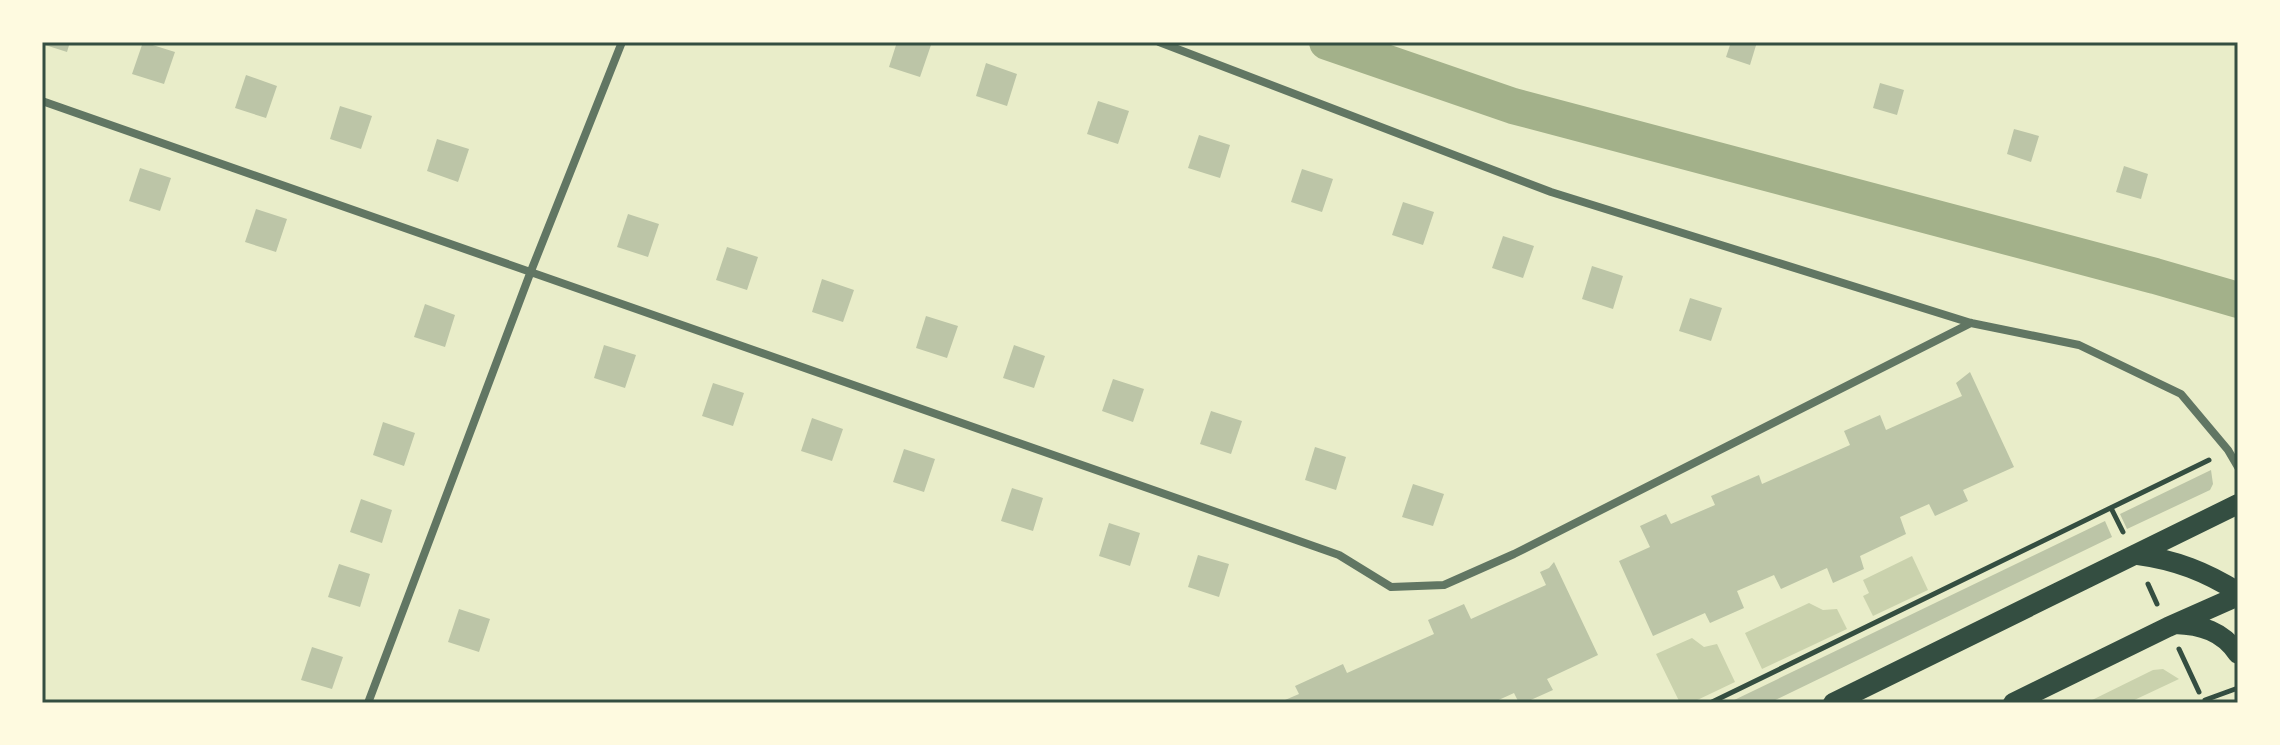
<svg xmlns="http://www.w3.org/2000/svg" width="2280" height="745" font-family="Manrope,sans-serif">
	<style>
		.green { fill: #cad2ad }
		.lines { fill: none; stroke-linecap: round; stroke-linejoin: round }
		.canal { stroke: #a3b18a; stroke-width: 36 }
		.building { fill: #bcc5a7 }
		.path { stroke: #344e41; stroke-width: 5 }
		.minor { stroke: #617663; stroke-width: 8 }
		.primary { stroke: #344e41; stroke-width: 20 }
		.neatline { fill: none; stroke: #344e41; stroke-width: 3 }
	</style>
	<rect width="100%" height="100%" fill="#e9edc9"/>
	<path class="green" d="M 1912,556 L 1928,590 L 1873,616 L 1863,596 L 1869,593 L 1863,580 Z
		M 1809,603 L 1823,610 L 1837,609 L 1847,629 L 1762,669 L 1745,633 Z
		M 1692,638 L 1704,647 L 1717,644 L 1735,682 L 1691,703 L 1680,703 L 1656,654 Z
		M 2163,669 L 2179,679 L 2128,703 L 2086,703 L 2153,670 Z"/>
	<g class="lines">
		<path class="canal" d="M 1327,42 L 1513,106 L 2155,276 L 2238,300"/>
	</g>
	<path class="building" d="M 42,42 L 70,42 L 67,52 L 42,44 Z
		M 143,42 L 175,52 L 164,84 L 132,74 Z
		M 897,42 L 922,42 L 931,45 L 920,77 L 889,67 Z
		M 1731,42 L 1757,42 L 1750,65 L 1726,57 Z
		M 986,63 L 1017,74 L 1007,106 L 976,96 Z
		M 246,75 L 277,86 L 266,118 L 235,108 Z
		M 1880,83 L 1904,90 L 1897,115 L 1873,108 Z
		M 1098,101 L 1129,111 L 1118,144 L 1087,134 Z
		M 340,106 L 372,116 L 361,149 L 330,139 Z
		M 2014,129 L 2039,136 L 2031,162 L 2007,154 Z
		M 1199,135 L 1230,145 L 1220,178 L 1188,168 Z
		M 437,139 L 469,149 L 458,182 L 427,171 Z
		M 2124,166 L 2148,174 L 2141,199 L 2116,192 Z
		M 140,168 L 171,178 L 160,211 L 129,201 Z
		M 1302,169 L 1333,179 L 1322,212 L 1291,202 Z
		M 1403,202 L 1434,212 L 1423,245 L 1392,235 Z
		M 256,209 L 287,219 L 276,252 L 245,242 Z
		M 628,214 L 659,224 L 648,257 L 617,247 Z
		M 1503,236 L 1534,246 L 1523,278 L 1492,268 Z
		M 727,247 L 758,257 L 747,290 L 716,280 Z
		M 1592,266 L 1623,276 L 1613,309 L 1582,299 Z
		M 822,279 L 854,290 L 843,322 L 812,312 Z
		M 1690,298 L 1722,308 L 1711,341 L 1679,331 Z
		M 425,304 L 455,315 L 445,347 L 414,337 Z
		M 926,316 L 958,326 L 947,358 L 916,348 Z
		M 604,345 L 636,355 L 625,388 L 594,378 Z
		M 1014,345 L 1045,356 L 1034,388 L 1003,378 Z
		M 1970,372 L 2014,467 L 1963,490 L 1968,501 L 1935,516 L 1929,504 L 1900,517 L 1906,534 L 1860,556 L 1864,569 L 1833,583 L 1827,568 L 1781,589 L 1774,575 L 1737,591 L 1744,608 L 1710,623 L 1705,613 L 1653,636 L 1619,561 L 1650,547 L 1640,526 L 1666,514 L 1671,524 L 1715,505 L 1711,496 L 1759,475 L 1762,484 L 1850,445 L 1844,431 L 1880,415 L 1886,430 L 1962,396 L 1956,383 Z
		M 1113,379 L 1144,389 L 1133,422 L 1102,411 Z
		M 713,383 L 744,393 L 733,426 L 702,416 Z
		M 1211,411 L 1242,421 L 1231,454 L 1200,444 Z
		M 812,418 L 843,429 L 832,461 L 801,451 Z
		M 383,422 L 415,433 L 404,466 L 373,455 Z
		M 1315,447 L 1346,457 L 1336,490 L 1305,480 Z
		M 904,449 L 935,459 L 924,492 L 893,482 Z
		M 2211,470 L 2213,484 L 2210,490 L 2127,529 L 2120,514 Z
		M 1413,484 L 1444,494 L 1433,526 L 1402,517 Z
		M 1012,488 L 1043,498 L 1033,531 L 1001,521 Z
		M 361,499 L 392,510 L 382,543 L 350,532 Z
		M 2105,521 L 2112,537 L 1769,703 L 1728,703 Z
		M 1109,523 L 1140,533 L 1130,566 L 1099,556 Z
		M 1198,555 L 1229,564 L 1219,597 L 1188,587 Z
		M 1554,562 L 1598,655 L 1547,679 L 1553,690 L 1524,703 L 1519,703 L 1514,693 L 1492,703 L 1278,703 L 1299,694 L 1295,686 L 1343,664 L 1347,673 L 1434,634 L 1428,620 L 1464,604 L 1471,619 L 1546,585 L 1540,572 L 1549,568 Z
		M 339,564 L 370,574 L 360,607 L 328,597 Z
		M 459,609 L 490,619 L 479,652 L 448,642 Z
		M 312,647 L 343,657 L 332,689 L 301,680 Z"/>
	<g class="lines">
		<path class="path" d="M 2111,508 L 2123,532
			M 2148,584 L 2157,604
			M 2179,649 L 2199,692
			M 2205,700 L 2238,688
			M 1710,703 L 2209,460"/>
		<path class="minor" d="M 1159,42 L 1551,192 L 1971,323 L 2079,345 L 2181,394 L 2228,450 L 2238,467
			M 42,101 L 1339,555 L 1391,587 L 1444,585 L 1514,554 L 1971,323
			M 368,703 L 531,271 L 622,42"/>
		<path class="primary" d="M 2138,555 C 2176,560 2206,572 2238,592
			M 2175,624 C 2201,625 2223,631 2238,654
			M 1833,703 L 2238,504
			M 2013,703 L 2168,627 L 2238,596"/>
	</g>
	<rect width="2280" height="745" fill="none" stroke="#fefae0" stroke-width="88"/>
	<rect x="44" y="44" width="2192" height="657" class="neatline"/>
</svg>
